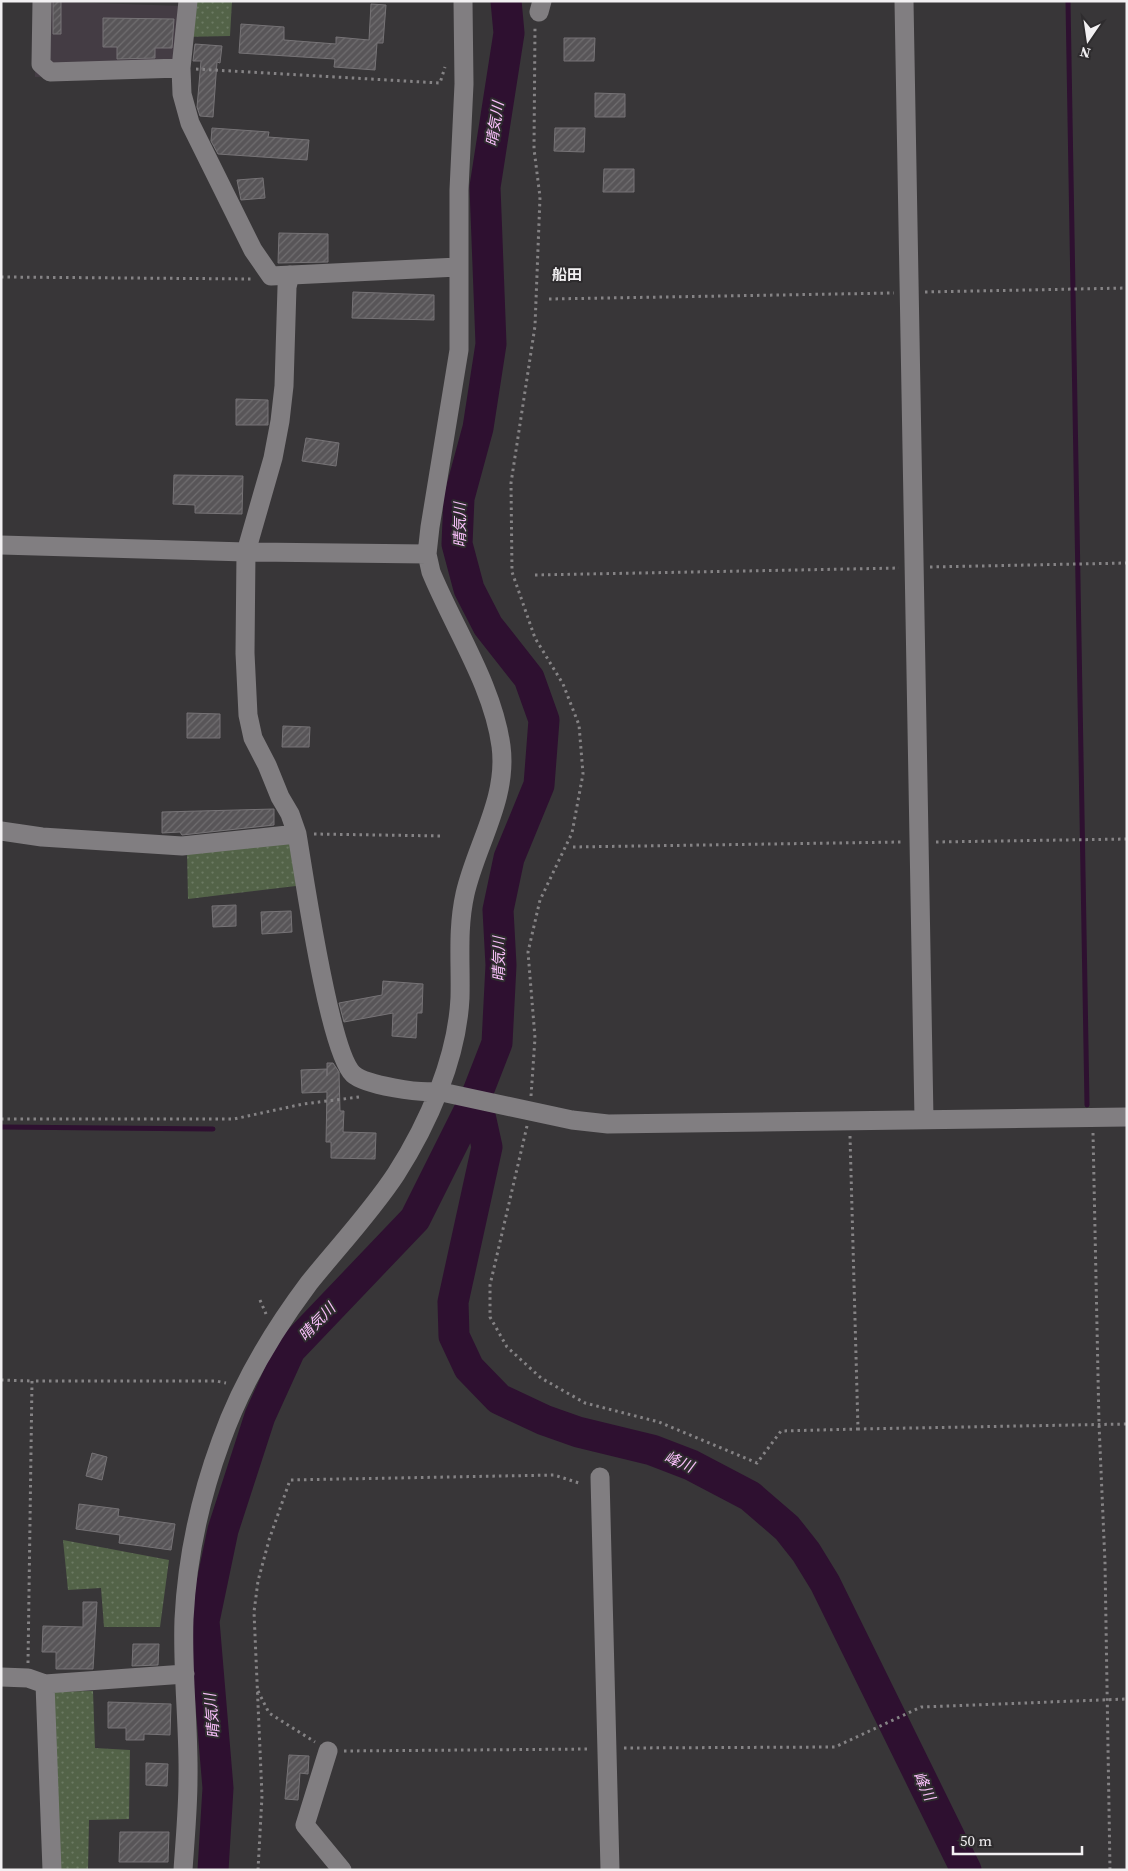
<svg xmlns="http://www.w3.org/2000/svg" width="1128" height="1871" font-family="'Source Serif 4','Noto Sans JP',serif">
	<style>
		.built { fill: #443c44 }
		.grass { fill: url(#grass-dots) }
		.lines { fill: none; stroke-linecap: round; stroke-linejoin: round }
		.stream { stroke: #2e1030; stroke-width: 5 }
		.river { stroke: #2e1030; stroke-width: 31 }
		.building { fill: url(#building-hatch); stroke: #767376 }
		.path { stroke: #858385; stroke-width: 3; stroke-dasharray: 2.5 4; stroke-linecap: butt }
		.minor { stroke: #817e81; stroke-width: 19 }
		.labels { text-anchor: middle; stroke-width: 4; stroke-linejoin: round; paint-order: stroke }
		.water-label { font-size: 15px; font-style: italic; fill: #fac0fb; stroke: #2e2c2e }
		.neighbourhood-label { font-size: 15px; font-weight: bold; fill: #f2f0f2; stroke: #2e2c2e }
	</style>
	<defs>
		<pattern id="grass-dots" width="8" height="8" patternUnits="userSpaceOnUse" patternTransform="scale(1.25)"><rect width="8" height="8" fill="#536348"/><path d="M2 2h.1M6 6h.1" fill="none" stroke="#6c7a63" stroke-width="1.8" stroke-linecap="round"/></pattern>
		<pattern id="building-hatch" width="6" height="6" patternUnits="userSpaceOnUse" patternTransform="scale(1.25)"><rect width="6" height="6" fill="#585558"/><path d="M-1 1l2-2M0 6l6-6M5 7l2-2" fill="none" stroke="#706e70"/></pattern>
	</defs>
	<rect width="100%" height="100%" fill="#383638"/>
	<path class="built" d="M 36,1 L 183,6 L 173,73 L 35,77 Z"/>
	<path class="grass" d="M 183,1 L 232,1 L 230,36 L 181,37 Z
		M 293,842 L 296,886 L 188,899 L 187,851 Z
		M 63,1540 L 169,1560 L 160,1627 L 104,1627 L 101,1588 L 68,1590 Z
		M 93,1691 L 95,1748 L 130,1750 L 129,1819 L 89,1820 L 88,1870 L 44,1870 L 38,1692 Z"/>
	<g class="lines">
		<path class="stream" d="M 1068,1 L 1087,1105
			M 1,1127 L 213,1129"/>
		<path class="river" d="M 476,1097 L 487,1147 L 453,1302 L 454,1336 L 469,1368 L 499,1399 L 544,1420 L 578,1432 L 652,1450 L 691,1465 L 750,1496 L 787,1528 L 806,1552 L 825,1583 L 966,1870
			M 213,1870 L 218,1788 L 204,1621 L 223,1530 L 260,1416 L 290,1350 L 415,1219 L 476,1097 L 497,1043 L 501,965 L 498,910 L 509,858 L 539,785 L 544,720 L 529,678 L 488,626 L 469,589 L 457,544 L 459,498 L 478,428 L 491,344 L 485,187 L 509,33 L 506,1"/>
	</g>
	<path class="building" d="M 53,1 L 61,1 L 61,34 L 53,34 Z
		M 371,4 L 386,5 L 383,43 L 377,43 L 375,70 L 334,67 L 335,59 L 239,53 L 241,24 L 284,27 L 284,40 L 336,44 L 336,37 L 369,40 Z
		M 103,18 L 174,19 L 172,48 L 155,48 L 155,58 L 117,59 L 117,47 L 103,47 Z
		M 564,38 L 595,38 L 594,61 L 564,61 Z
		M 195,44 L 222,46 L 220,63 L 217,62 L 213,117 L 200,116 L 197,107 L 201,61 L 193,61 Z
		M 595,93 L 625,94 L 625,117 L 595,117 Z
		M 212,128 L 269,132 L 268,137 L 309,140 L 307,160 L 218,154 L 211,141 Z
		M 555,128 L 585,128 L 584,152 L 554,151 Z
		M 604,169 L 634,169 L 634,192 L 603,192 Z
		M 263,178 L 265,198 L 241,200 L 237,180 Z
		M 279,233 L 328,234 L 328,262 L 278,263 Z
		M 353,292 L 434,295 L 434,320 L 352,318 Z
		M 236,399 L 268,400 L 268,425 L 236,425 Z
		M 306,438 L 339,443 L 336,466 L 302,461 Z
		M 174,475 L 243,476 L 242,514 L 195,513 L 195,505 L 173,504 Z
		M 187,713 L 220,714 L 220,738 L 187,738 Z
		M 283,726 L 310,727 L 309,747 L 282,747 Z
		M 274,809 L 274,825 L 182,835 L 180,832 L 162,833 L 162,812 Z
		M 236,905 L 236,926 L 213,927 L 212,906 Z
		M 291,911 L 292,932 L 262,934 L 261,912 Z
		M 383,981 L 423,984 L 422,1013 L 417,1013 L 416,1038 L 392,1036 L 393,1013 L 344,1022 L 339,1003 L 382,995 Z
		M 327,1063 L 333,1063 L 339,1072 L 340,1111 L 344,1111 L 343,1132 L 376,1133 L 375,1159 L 331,1158 L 331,1142 L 326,1142 L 327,1092 L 302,1093 L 301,1070 L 327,1069 L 327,1076 Z
		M 92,1453 L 107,1457 L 102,1480 L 86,1476 Z
		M 79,1504 L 119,1509 L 118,1516 L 175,1524 L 171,1550 L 119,1543 L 120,1535 L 76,1529 Z
		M 83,1602 L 97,1602 L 93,1669 L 56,1669 L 56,1652 L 42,1652 L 43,1626 L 83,1627 Z
		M 133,1644 L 159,1644 L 158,1665 L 132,1666 Z
		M 108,1702 L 171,1704 L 170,1735 L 144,1734 L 144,1740 L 126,1740 L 126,1728 L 108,1728 Z
		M 289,1755 L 309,1756 L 308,1774 L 300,1773 L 298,1800 L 285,1799 Z
		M 146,1763 L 168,1764 L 167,1786 L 146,1785 Z
		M 120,1832 L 169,1832 L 168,1862 L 119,1862 Z"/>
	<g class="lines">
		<path class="path" d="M 196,69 L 440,83 L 445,67
			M 1,277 L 253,279
			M 925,292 L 1127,288
			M 549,299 L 894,293
			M 930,567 L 1127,563
			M 535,575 L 899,568
			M 314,834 L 443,836
			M 936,842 L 1127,839
			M 573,847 L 902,842
			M 531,1096 L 535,1038 L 528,952 L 540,900 L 572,833 L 583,774 L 579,725 L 563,684 L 535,638 L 512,572 L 511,483 L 535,326 L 540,197 L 534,149 L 535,27
			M 1,1119 L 234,1119 L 303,1104 L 359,1097
			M 527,1126 L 490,1285 L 490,1317 L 507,1347 L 541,1378 L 585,1403 L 659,1422 L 757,1463 L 781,1431 L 858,1429
			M 1093,1133 L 1099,1424 L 1105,1563 L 1110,1870
			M 850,1136 L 858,1429 L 1127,1424
			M 260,1300 L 266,1314
			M 1,1380 L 32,1381
			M 28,1663 L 32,1381 L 216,1381 L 226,1383
			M 258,1691 L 269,1713 L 315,1742
			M 624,1748 L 835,1747 L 921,1707 L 1127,1699
			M 344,1751 L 590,1749
			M 258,1870 L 262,1796 L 254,1612 L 258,1581 L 269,1540 L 290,1480 L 554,1475 L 582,1484"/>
		<path class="minor" d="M 42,1 L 41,64 L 50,72 L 181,68
			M 188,1 L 181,68 L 182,94 L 190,123 L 253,250 L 271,276 L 458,267
			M 904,1 L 924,1119
			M 539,12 L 542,1
			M 290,275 L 287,287 L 284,386 L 280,421 L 273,458 L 246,552 L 245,653 L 248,715 L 253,738 L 267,765 L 280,797 L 290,814 L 297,834 C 304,875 329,1051 353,1074 C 365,1085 421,1094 437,1091 L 572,1120 L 608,1124 L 1127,1117
			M 1,545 L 246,552 L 427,554
			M 1,831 L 42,837 L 182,846 L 297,834
			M 600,1477 L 610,1870
			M 1,1677 L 28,1678 L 45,1684 L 52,1870
			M 45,1684 L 185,1674
			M 328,1751 L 305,1825 L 342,1870
			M 183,1870 C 185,1840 188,1809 188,1779 C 189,1726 182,1672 184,1619 C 187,1558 200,1498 221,1441 C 241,1385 273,1331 309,1283 C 338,1247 371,1212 396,1174 C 428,1124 457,1059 460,998 C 461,963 457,930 465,894 C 476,845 508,799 501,746 C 493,686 454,628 431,572 L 427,554 L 430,527 L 459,350 L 459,190 L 464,84 L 463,1"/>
	</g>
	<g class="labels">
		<g class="water-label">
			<text transform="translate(495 124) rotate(-81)" y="5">晴気川</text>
			<text transform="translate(460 525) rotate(-90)" y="5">晴気川</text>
			<text transform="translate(499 959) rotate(-90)" y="5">晴気川</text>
			<text transform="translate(317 1322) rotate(-46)" y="5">晴気川</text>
			<text transform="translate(679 1462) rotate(23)" y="5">峰川</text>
			<text transform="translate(212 1716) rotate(-95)" y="5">晴気川</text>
			<text transform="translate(924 1786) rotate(64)" y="5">峰川</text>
		</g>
		<g class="neighbourhood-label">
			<text x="567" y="280">船田</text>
		</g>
	</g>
	<rect width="1128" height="1871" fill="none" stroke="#f2f0f2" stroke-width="5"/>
	<g transform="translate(1088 40) rotate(193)" stroke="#2e2c2e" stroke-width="4" paint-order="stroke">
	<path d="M0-4L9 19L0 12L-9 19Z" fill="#f2f0f2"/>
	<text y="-8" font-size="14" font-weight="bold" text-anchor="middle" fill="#f2f0f2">N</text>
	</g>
	<path d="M953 1846v8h129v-8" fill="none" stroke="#f2f0f2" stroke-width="2.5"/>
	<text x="960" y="1846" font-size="15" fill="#f2f0f2" stroke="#2e2c2e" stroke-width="4" paint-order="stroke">50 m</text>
</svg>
